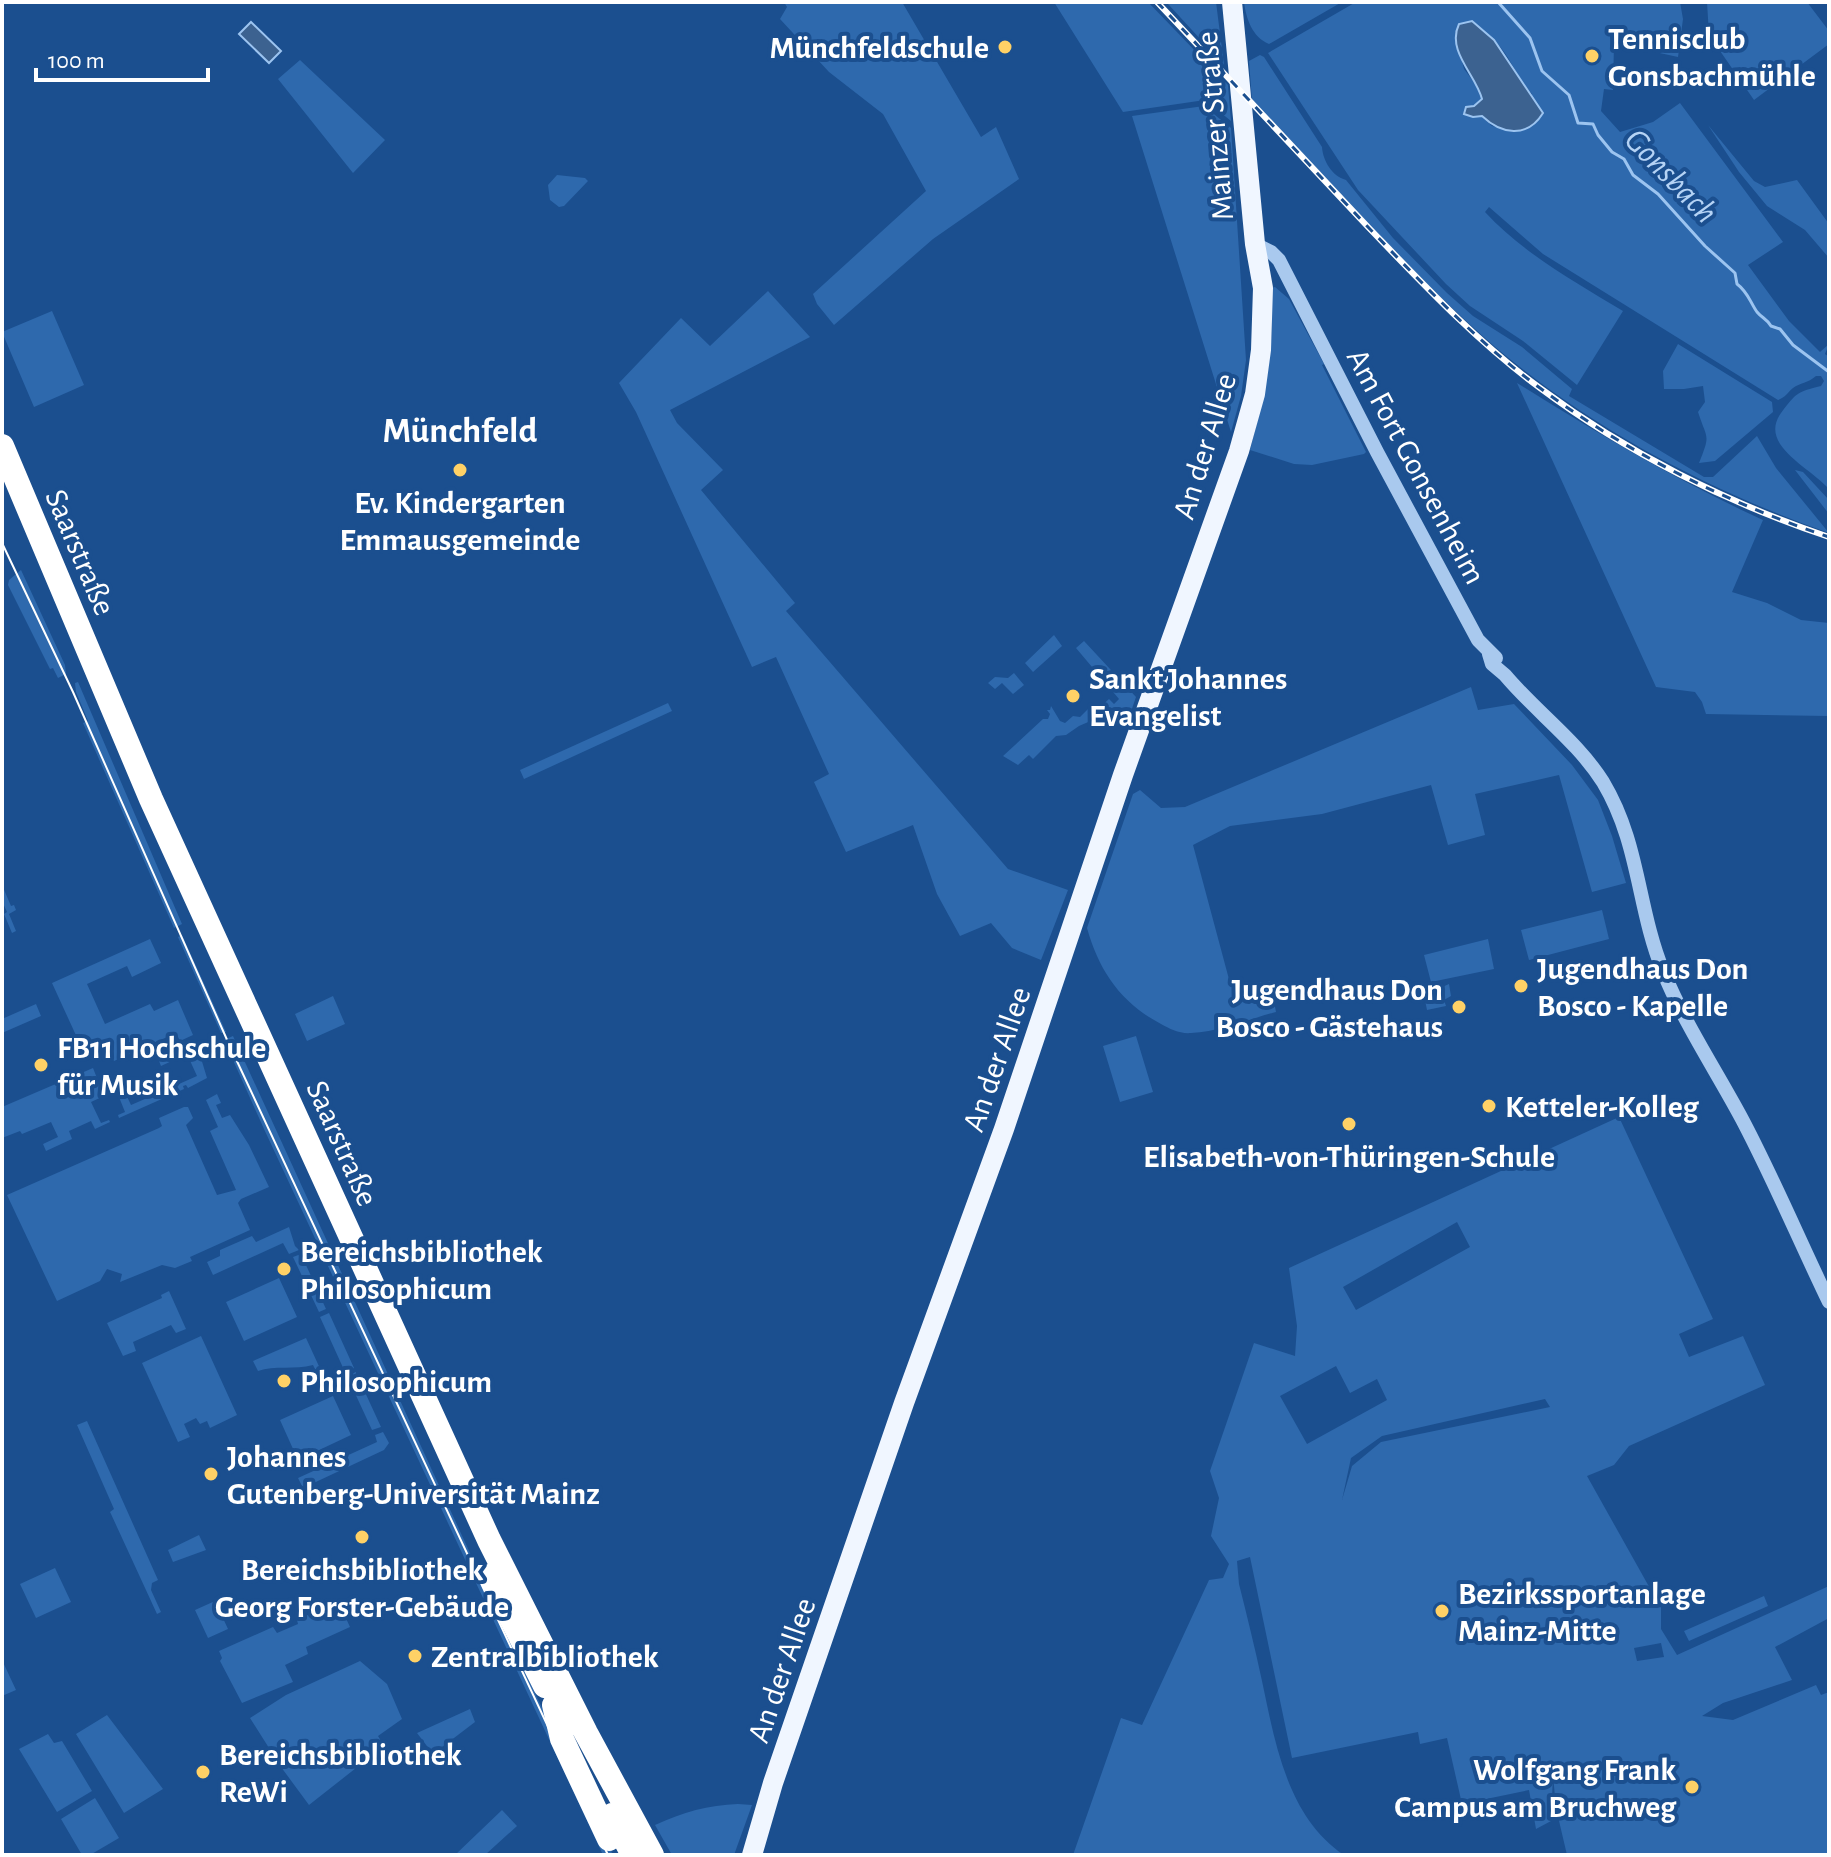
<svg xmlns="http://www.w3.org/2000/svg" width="1831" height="1857" font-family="'Alegreya Sans',sans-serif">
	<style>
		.green { fill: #2e69ad; fill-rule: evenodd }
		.water { fill: #3c6290; stroke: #9cc4f0; stroke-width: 2 }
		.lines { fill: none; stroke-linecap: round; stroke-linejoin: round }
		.stream { stroke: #9cc4f0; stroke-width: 3 }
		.minor { stroke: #a9c9ee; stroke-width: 14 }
		.major { stroke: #f0f6ff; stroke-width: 20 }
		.highway { stroke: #fff; stroke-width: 24 }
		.tram { stroke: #fff; stroke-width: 2 }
		.rail-casing { stroke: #fff; stroke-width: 6 }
		.rail { stroke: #1b4f8f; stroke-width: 3; stroke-dasharray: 9; stroke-linecap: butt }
		.poi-dot { fill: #ffd166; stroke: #1b4f8f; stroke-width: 3 }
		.labels { text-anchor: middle; stroke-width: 8; stroke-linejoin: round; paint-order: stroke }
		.poi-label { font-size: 32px; font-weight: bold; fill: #fff; stroke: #1b4f8f; text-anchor: start }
		.street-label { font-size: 32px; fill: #fff; stroke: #1b4f8f }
		.water-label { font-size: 34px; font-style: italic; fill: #b5d3f5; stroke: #1b4f8f }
		.quarter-label { font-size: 36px; font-weight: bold; fill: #fff; stroke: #1b4f8f }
	</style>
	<rect width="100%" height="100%" fill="#1b4f8f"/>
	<path class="green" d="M 784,2 L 902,2 L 981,137 L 996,127 L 1019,179 L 933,239 L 834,325 L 817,304 L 813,294 L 926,191 L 883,114 L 829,72 L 780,19 L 787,7 Z
		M 1054,2 L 1148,2 L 1228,85 L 1231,121 L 1205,100 L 1123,112 Z
		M 1166,2 L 1216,2 L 1224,65 L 1169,5 Z
		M 1244,2 L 1342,2 L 1269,44 C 1252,37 1246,18 1244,2 Z
		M 1356,2 L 1680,2 L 1683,19 L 1678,57 L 1614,43 L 1613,90 L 1604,89 L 1601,111 L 1620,132 L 1653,122 L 1680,103 L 1783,242 L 1748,265 L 1789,321 L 1820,352 L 1829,344 L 1825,354 L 1829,357 L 1829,489 C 1810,467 1758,445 1781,413 C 1797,392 1797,392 1821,386 L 1824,381 L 1821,376 L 1816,376 C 1808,383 1800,383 1793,388 C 1787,393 1786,397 1778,400 L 1543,254 L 1489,207 L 1485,212 C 1524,254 1575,282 1623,311 L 1577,385 L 1523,341 L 1470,306 L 1446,284 L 1358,190 L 1268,53 ZM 1472,21 C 1479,29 1489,34 1496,42 C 1511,58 1517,78 1532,94 L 1514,130 L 1492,126 L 1481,116 L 1466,107 L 1474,106 L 1482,99 L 1480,90 L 1464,69 L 1455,32 Z
		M 1707,2 L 1807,2 L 1829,31 L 1829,44 L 1754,100 L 1709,35 Z
		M 1260,55 L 1264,57 L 1322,147 C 1323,161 1332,176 1346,180 L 1393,238 L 1447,293 L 1473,316 L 1522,347 L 1572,389 L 1569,396 L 1704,477 L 1713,477 L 1757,436 L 1776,468 L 1829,533 C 1705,489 1586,426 1486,339 C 1403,266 1329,180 1252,100 L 1249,61 Z
		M 300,60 L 385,140 L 353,173 L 278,79 Z
		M 1204,106 L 1231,128 L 1246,360 L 1241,396 L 1231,432 L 1132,116 Z
		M 1708,125 L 1754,181 L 1765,187 L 1797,180 L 1829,224 L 1829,258 L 1805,230 L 1767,206 L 1739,172 Z
		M 557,175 L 585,178 L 588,181 L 564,206 L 559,207 L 550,200 L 548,185 Z
		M 1275,287 L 1289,299 L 1324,364 L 1322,365 L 1366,452 L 1364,454 L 1312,465 L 1294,464 L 1250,450 C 1266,389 1275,352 1271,288 Z
		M 768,291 L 810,337 L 670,410 L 677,423 L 723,470 L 701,490 L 795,603 L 786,611 L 1008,869 L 1068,890 L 1041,960 L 1012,948 L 991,923 L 960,936 L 937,894 L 913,825 L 846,852 L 814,782 L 829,774 L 776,657 L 752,667 L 636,412 L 619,383 L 681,318 L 710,346 Z
		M 52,311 L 84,385 L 34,407 L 2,332 Z
		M 1678,344 L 1772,402 L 1773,412 L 1715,461 L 1699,463 C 1711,433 1707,440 1698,412 L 1705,402 L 1703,386 L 1684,389 L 1664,389 L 1663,371 Z
		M 1517,383 C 1597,433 1677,481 1763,520 L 1732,592 L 1767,603 L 1801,620 L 1829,623 L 1829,716 L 1706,714 L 1702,702 L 1695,692 L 1656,687 Z
		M 1795,470 L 1803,472 L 1829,500 L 1829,514 Z
		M 21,570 L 65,665 L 66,674 L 58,678 L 53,668 L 50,669 L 8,585 L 9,580 Z
		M 1054,635 L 1062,646 L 1033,672 L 1025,663 Z
		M 1084,641 L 1136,697 L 1125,729 L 1116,710 L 1079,726 L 1066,735 L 1056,736 L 1033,759 L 1029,755 L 1018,765 L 1003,756 L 1043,719 L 1048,719 L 1050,714 L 1047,710 L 1050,710 L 1051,706 L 1060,721 L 1065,723 L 1073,716 L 1080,717 L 1093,704 L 1099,708 L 1109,699 L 1114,704 L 1119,699 L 1076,648 Z
		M 1014,673 L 1024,685 L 1013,694 L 1002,683 L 995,689 L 988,683 L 995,677 L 1008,678 Z
		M 78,682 L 182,924 L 174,928 L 83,723 L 88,721 L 76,692 L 75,683 Z
		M 1471,687 L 1478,710 L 1514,704 L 1572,765 L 1598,800 L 1612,836 L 1626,883 L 1592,892 L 1559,775 L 1475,794 L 1485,835 L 1448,845 L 1431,785 L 1322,814 L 1230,826 L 1193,845 L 1230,983 L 1249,984 L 1270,981 L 1276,1012 C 1249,1019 1219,1032 1191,1033 C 1180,1034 1170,1029 1161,1024 C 1121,1003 1099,971 1087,928 L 1133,794 L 1140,790 L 1161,808 L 1185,807 Z
		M 668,703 L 672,711 L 524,779 L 520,770 Z
		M 2,885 L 11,906 L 14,905 L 16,910 L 9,914 L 16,931 L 12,933 L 4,914 L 7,912 L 2,901 Z
		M 1602,910 L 1609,939 L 1529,960 L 1521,930 Z
		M 182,935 L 226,1032 L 221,1033 L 178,937 Z
		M 150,939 L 161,963 L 132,977 L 127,966 L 87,984 L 105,1024 L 150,1004 L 154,1011 L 178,1000 L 193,1035 L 180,1041 L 176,1033 L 114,1061 L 108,1050 L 96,1055 L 94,1051 L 85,1055 L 52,983 Z
		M 1488,939 L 1494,969 L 1431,982 L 1424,955 Z
		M 1449,984 L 1451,996 L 1444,1000 L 1446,1006 L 1427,1010 L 1424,995 Z
		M 333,996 L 345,1024 L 307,1041 L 295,1014 Z
		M 36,1004 L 41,1016 L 2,1033 L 2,1019 Z
		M 233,1036 L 519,1660 L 613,1855 L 603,1855 L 264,1129 L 224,1040 Z
		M 1136,1036 L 1153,1092 L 1120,1102 L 1103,1046 Z
		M 197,1045 L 207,1078 L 188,1088 L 186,1085 L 183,1086 L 184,1089 L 173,1094 L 170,1088 L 197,1076 L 187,1054 L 161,1066 L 159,1061 Z
		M 93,1068 L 104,1096 L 91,1102 L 101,1123 L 109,1120 L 110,1122 L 95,1129 L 91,1121 L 69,1131 L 72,1139 L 46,1151 L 43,1144 L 58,1137 L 51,1122 L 22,1134 L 20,1131 L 2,1138 L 2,1107 Z
		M 121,1084 L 131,1105 L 161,1092 L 164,1098 L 119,1118 L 118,1115 L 125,1112 L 117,1092 L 121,1091 L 118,1085 Z
		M 217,1094 L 221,1103 L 216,1105 L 222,1118 L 230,1115 L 249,1145 L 269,1187 L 241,1199 L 238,1203 L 250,1230 L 190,1257 L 192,1261 L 175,1268 L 162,1265 L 120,1282 L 122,1274 L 107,1269 L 100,1281 L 57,1301 L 7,1195 L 159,1128 L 162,1126 L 159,1118 L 184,1107 L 188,1107 L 193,1118 L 186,1125 L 217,1195 L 236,1190 L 210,1131 L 218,1127 L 206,1100 Z
		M 1619,1117 L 1713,1319 L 1679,1334 L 1689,1357 L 1743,1336 L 1765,1385 L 1629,1446 L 1614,1465 L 1587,1476 L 1661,1608 L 1661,1629 L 1677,1655 L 1829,1586 L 1829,1618 L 1775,1647 L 1792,1680 L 1723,1703 L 1702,1716 L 1733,1720 L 1816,1685 L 1821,1695 L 1829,1692 L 1829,1855 L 1567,1855 L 1556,1808 L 1553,1775 L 1551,1821 L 1536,1829 L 1529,1790 L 1462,1804 L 1447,1738 L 1420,1744 L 1418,1732 L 1292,1758 L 1250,1557 L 1237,1561 L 1239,1584 C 1247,1616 1255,1648 1262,1681 C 1275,1742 1287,1817 1344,1855 L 1073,1855 L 1121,1718 L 1142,1725 L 1209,1580 L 1223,1578 L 1229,1564 L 1211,1536 L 1219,1498 L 1210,1471 L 1254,1343 L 1295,1356 L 1297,1326 L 1289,1268 ZM 1457,1222 L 1470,1247 L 1356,1310 L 1343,1287 ZM 1336,1366 L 1350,1393 L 1377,1379 L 1387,1400 L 1307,1444 L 1280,1396 ZM 1545,1399 L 1550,1407 L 1381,1442 L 1352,1466 L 1342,1500 L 1351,1458 L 1382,1436 ZM 1661,1643 L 1664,1657 L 1637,1661 L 1634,1648 Z
		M 289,1227 L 295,1246 L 299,1250 L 289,1254 L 283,1243 L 213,1275 L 207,1262 L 220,1256 L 220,1250 L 252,1236 L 256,1242 Z
		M 301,1254 L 326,1309 L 319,1312 L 293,1257 Z
		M 279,1278 L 297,1317 L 244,1341 L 226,1302 Z
		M 169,1291 L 186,1329 L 176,1333 L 171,1325 L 133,1342 L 136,1351 L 123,1356 L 107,1323 L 162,1298 L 161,1295 Z
		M 329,1313 L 354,1368 L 345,1372 L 320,1317 Z
		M 201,1336 L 237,1415 L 210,1428 L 207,1421 L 200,1424 L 196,1418 L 184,1424 L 190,1437 L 178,1442 L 142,1363 Z
		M 306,1338 L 323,1375 L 319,1377 L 313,1365 C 295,1370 274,1365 258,1371 L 253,1361 Z
		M 356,1372 L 356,1378 L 358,1377 L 381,1427 L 372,1430 L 347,1376 Z
		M 333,1396 L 351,1435 L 298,1460 L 280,1420 Z
		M 87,1421 L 158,1580 L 152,1583 L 151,1590 L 161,1612 L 157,1614 L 111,1514 L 110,1512 L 114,1509 L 77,1425 Z
		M 383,1432 L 389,1443 L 384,1450 L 303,1488 L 298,1478 L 377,1442 L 375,1435 Z
		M 199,1535 L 206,1550 L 173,1562 L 168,1550 Z
		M 55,1568 L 71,1602 L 36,1618 L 20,1584 Z
		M 1764,1596 L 1768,1606 L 1689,1641 L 1684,1631 Z
		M 215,1601 L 228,1629 L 208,1638 L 195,1610 Z
		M 338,1601 L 350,1627 L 306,1647 L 308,1654 L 285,1665 L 293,1682 L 242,1703 L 220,1661 L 222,1658 L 219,1651 L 273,1627 L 277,1633 L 298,1624 L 297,1620 Z
		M 2,1660 L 16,1690 L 2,1696 Z
		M 360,1661 L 387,1684 L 402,1719 L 378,1736 L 384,1746 L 309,1805 L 281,1767 L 250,1718 L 286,1695 Z
		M 470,1709 L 475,1722 L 433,1754 L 417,1733 Z
		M 107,1715 L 163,1789 L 124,1813 L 76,1734 Z
		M 48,1734 L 54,1743 L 62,1741 L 92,1791 L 57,1812 L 19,1749 Z
		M 95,1798 L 119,1838 L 90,1855 L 82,1855 L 61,1819 Z
		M 738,1804 L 752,1805 L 734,1855 L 672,1855 L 655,1825 C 683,1812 708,1805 738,1804 Z
		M 502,1810 L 517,1826 L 485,1855 L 455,1855 Z"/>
	<path class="water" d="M 1472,21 L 1494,40 L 1543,113 C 1527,139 1501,134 1482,116 L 1473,117 L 1464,114 L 1466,107 L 1474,106 L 1482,99 C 1476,75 1446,51 1459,24 Z
		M 251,22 L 281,51 L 269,63 L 239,34 Z"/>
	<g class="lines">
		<path class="stream" d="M 1498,2 L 1530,38 L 1542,71 L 1569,95 L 1578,123 L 1593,124 L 1598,135 L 1612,152 L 1624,159 L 1633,175 L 1658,194 L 1705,246 L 1735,273 L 1737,284 C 1748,292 1750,302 1757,312 C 1762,318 1767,319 1771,326 L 1780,329 L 1793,345 L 1829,372"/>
		<path class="minor" d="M 1255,244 L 1271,252 L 1279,260 L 1377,452 L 1478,640 L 1496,658
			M 1489,654 L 1492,664 L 1505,675 C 1536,712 1577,741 1603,782 C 1640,844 1637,907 1663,971 C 1684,1023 1717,1072 1743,1121 C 1774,1180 1800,1242 1829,1302"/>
		<path class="major" d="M 752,1855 L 773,1783 L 904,1403 L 1004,1129 L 1123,775 L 1239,451 L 1255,394 L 1261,350 L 1263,288 L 1255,244 L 1232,2"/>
		<path class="highway" d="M 2,446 L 151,799 L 489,1540 L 586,1733 L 652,1855
			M 490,1576 L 545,1686
			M 554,1705 L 562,1739 L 609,1839
			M 612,1815 L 633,1855"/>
		<path class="tram" d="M 2,543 L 73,692 L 228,1042 L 608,1855"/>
		<defs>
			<path id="rail" d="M 1157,2 C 1228,77 1297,152 1368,227 C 1422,283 1477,342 1540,388 C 1626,452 1727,503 1829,537"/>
		</defs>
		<use href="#rail" class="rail-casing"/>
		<use href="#rail" class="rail"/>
	</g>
	<g class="poi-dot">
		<circle cx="1005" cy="47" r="8"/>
		<circle cx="1592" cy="56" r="8"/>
		<circle cx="460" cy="470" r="8"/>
		<circle cx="1073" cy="696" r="8"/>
		<circle cx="1521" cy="986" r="8"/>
		<circle cx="1459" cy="1007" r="8"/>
		<circle cx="41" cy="1065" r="8"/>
		<circle cx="1489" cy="1106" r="8"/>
		<circle cx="1349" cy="1124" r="8"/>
		<circle cx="284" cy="1269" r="8"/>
		<circle cx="284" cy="1381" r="8"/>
		<circle cx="211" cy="1474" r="8"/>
		<circle cx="362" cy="1537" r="8"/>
		<circle cx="1442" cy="1611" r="8"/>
		<circle cx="415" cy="1656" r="8"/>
		<circle cx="203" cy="1772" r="8"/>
		<circle cx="1692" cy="1787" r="8"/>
	</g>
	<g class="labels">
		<g class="poi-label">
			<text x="1608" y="49">Tennisclub<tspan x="1608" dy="37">Gonsbachmühle</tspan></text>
			<text x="989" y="58" text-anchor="end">Münchfeldschule</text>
			<text x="460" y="513" text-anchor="middle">Ev. Kindergarten<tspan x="460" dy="37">Emmausgemeinde</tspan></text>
			<text x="1089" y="689">Sankt Johannes<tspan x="1089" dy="37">Evangelist</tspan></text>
			<text x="1537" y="979">Jugendhaus Don<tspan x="1537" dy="37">Bosco - Kapelle</tspan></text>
			<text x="1443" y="1000" text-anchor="end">Jugendhaus Don<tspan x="1443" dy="37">Bosco - Gästehaus</tspan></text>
			<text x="57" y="1058">FB11 Hochschule<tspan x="57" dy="37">für Musik</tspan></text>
			<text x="1505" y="1117">Ketteler-Kolleg</text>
			<text x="1349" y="1167" text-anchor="middle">Elisabeth-von-Thüringen-Schule</text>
			<text x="300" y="1262">Bereichsbibliothek<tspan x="300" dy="37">Philosophicum</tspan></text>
			<text x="300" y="1392">Philosophicum</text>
			<text x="227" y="1467">Johannes<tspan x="227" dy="37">Gutenberg-Universität Mainz</tspan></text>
			<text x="362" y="1580" text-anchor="middle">Bereichsbibliothek<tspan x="362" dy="37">Georg Forster-Gebäude</tspan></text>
			<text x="1458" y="1604">Bezirkssportanlage<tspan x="1458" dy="37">Mainz-Mitte</tspan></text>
			<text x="431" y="1667">Zentralbibliothek</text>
			<text x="219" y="1765">Bereichsbibliothek<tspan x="219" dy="37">ReWi</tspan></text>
			<text x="1676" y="1780" text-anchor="end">Wolfgang Frank<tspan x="1676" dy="37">Campus am Bruchweg</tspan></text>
		</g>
		<g class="street-label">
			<text transform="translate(1214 126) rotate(-95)" y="11">Mainzer Straße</text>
			<text transform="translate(1204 446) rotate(-73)" y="11">An der Allee</text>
			<text transform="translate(1417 466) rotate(62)" y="11">Am Fort Gonsenheim</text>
			<text transform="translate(81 552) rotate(67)" y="11">Saarstraße</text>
			<text transform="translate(996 1059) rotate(-71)" y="11">An der Allee</text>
			<text transform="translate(343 1143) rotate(66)" y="11">Saarstraße</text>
			<text transform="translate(781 1670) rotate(-71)" y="11">An der Allee</text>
		</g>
		<g class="water-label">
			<text transform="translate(1672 175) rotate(46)" y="12">Gonsbach</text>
		</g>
		<g class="quarter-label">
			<text x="460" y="442">Münchfeld</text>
		</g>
	</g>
	<rect width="1831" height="1857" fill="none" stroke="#ffffff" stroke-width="8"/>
	<path d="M36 68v12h172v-12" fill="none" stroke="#ffffff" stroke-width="4"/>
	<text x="48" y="68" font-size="24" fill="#ffffff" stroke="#1b4f8f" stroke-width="6" paint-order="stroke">100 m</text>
</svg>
